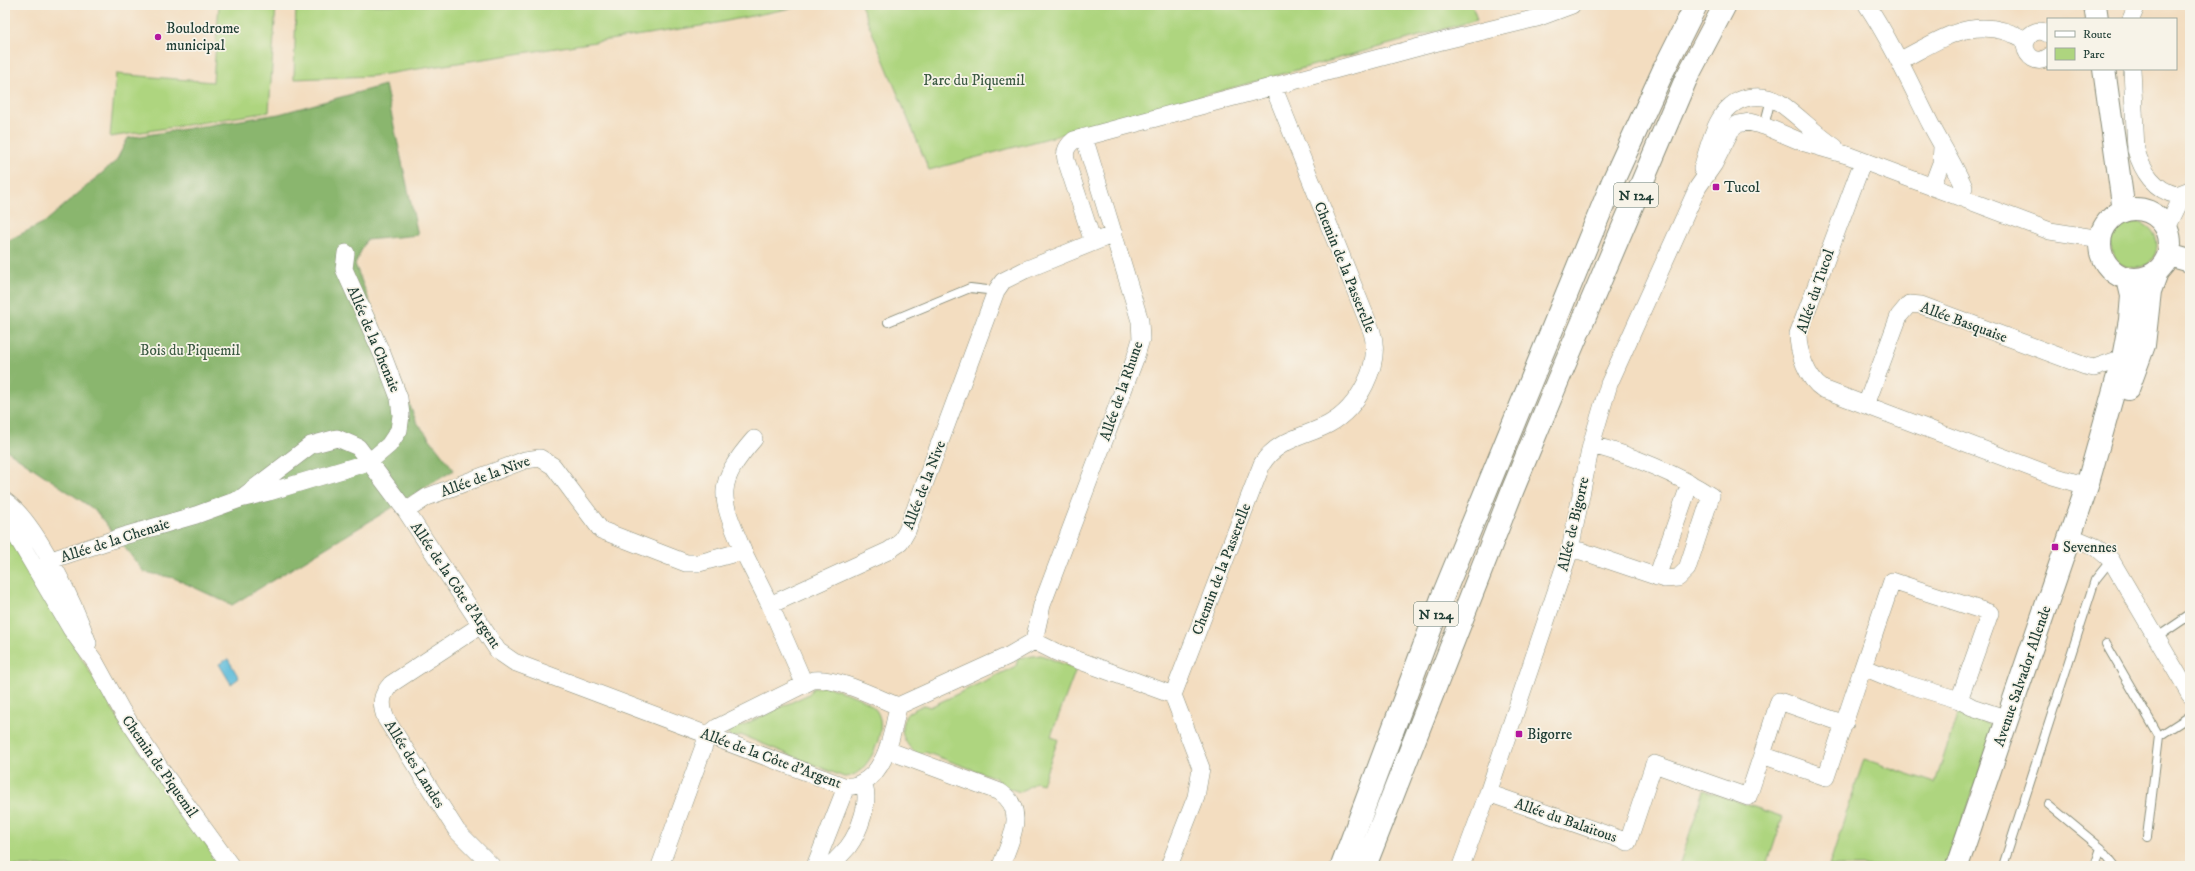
<svg xmlns="http://www.w3.org/2000/svg" width="2195" height="871" font-family="'IM FELL DW Pica',serif">
	<style>
		.green { fill: #aed57f; stroke: #66895a }
		.forest { fill: #8ab66e; stroke: #547a51 }
		.water { fill: #5cbbda; stroke: #3e7c87 }
		.lines { fill: none; stroke-linecap: round; stroke-linejoin: round }
		.lane-casing { stroke: #898d7a; stroke-width: 10 }
		.street-casing { stroke: #898d7a; stroke-width: 18 }
		.secondary-casing { stroke: #898d7a; stroke-width: 24 }
		.highway-casing { stroke: #898d7a; stroke-width: 24 }
		.lane { stroke: #fff; stroke-width: 8 }
		.street { stroke: #fff; stroke-width: 17 }
		.secondary { stroke: #fff; stroke-width: 22 }
		.highway { stroke: #fff; stroke-width: 22 }
		.poi-dot { fill: #b5179e; stroke: #f7f3e8; stroke-width: 1.5 }
		.labels { text-anchor: middle; stroke-width: 3.5; stroke-linejoin: round; paint-order: stroke }
		.shield { fill: #f7f3e8; stroke: #60746a; stroke-width: 1 }
		.shield-label { font-size: 14px; font-weight: bold; fill: #1f3d34 }
		.poi-label { font-size: 15px; fill: #1f3d34; stroke: #f7f3e8; text-anchor: start }
		.park-label { font-size: 15px; fill: #3c5b43; stroke: #f7f3e8 }
		.street-label { font-size: 15px; fill: #1f3d34; stroke: #f7f3e8 }
	</style>
	<rect width="100%" height="100%" fill="#f7f3e8"/>
	<filter id="ink" filterUnits="userSpaceOnUse"><feTurbulence type="fractalNoise" baseFrequency=".025" numOctaves="2"/><feDisplacementMap in="SourceGraphic" scale="8" xChannelSelector="R" yChannelSelector="G"/><feConvolveMatrix kernelMatrix="1 2 1 2 8 2 1 2 1" color-interpolation-filters="sRGB"/></filter>
	<filter id="wash" filterUnits="userSpaceOnUse"><feTurbulence type="fractalNoise" baseFrequency=".012" numOctaves="4" result="noise"/><feDisplacementMap in="SourceGraphic" scale="16" xChannelSelector="R" yChannelSelector="G"/><feGaussianBlur stdDeviation="0.9" result="paint"/><feColorMatrix in="noise" values="0 0 0 0 0 0 0 0 0 0 0 0 0 0 0 0 0 1.4 0 .05"/><feComposite in="paint" operator="in"/></filter>
	<g filter="url(#wash)">
		<rect width="100%" height="100%" fill="#f3ddc0"/>
		<path class="green" d="M 219,5 L 276,5 L 269,112 L 110,137 L 116,74 L 213,82 Z
			M 296,5 L 806,5 L 707,25 L 372,76 L 294,79 Z
			M 861,5 L 1472,5 L 1477,20 L 1120,119 L 929,170 Z
			M2111 245a23 23 0 1 1 46 0a23 23 0 1 1-46 0Z
			M 5,531 L 128,735 L 222,866 L 5,866 Z
			M 1041,655 L 1076,669 L 1051,736 L 1058,740 L 1042,784 L 1036,782 L 1020,792 L 999,785 L 996,778 L 925,752 L 919,755 C 907,748 897,732 905,717 C 908,711 918,708 924,705 L 930,707 L 1016,666 L 1018,658 Z
			M 826,686 C 841,692 866,697 876,710 C 890,728 868,778 844,777 L 741,735 L 733,738 L 728,735 L 728,731 L 735,725 L 739,727 L 809,694 L 813,688 Z
			M 1958,713 L 1995,726 L 1948,866 L 1829,866 L 1864,759 L 1935,783 Z
			M 1704,790 L 1783,817 L 1768,862 L 1778,866 L 1679,866 Z"/>
		<path class="forest" d="M 385,85 L 418,235 L 366,240 L 355,264 L 416,421 L 454,470 L 232,605 L 174,578 L 144,572 L 95,510 L 5,449 L 5,242 L 45,222 L 116,161 L 128,138 L 279,114 Z"/>
		<path class="water" d="M 228,659 L 239,678 L 231,684 L 219,664 Z"/>
	</g>
	<g filter="url(#ink)">
		<g class="lines">
			<defs>
				<path id="lane" d="M 1764,126 L 1771,99
					M 888,322 L 970,288 L 996,291
					M 2156,638 L 2190,615
					M 2106,644 L 2159,736 L 2190,716
					M 2049,805 L 2101,848 L 2115,866
					M 2147,837 L 2159,736
					M 2003,866 L 2095,580 L 2111,560
					M 2095,866 L 2101,848"/>
				<path id="street" d="M 1867,5 C 1892,43 1911,85 1931,125 C 1942,146 1955,166 1964,187 L 1961,198
					M 2131,19 L 2137,5
					M 2048,34 C 2037,27 2027,34 2025,46 C 2027,57 2037,65 2048,57
					M 1899,61 C 1944,38 1975,12 2026,40
					M 2132,69 L 2136,150 C 2142,171 2155,191 2177,195 L 2190,190
					M 1863,161 L 1798,334 C 1798,352 1807,379 1823,389 L 2053,476 L 2087,486
					M 1702,169 C 1710,142 1718,99 1753,97 C 1763,96 1772,98 1780,103 C 1799,116 1815,134 1835,147
					M 1932,187 L 1941,163 L 1942,147
					M 2167,228 L 2183,195
					M 1093,242 L 1066,160 C 1064,151 1067,146 1074,140 L 1438,42 L 1537,18 L 1572,5
					M 1866,405 L 1899,316 L 1909,304 L 1921,305 L 2085,366 L 2094,368 L 2123,358
					M 240,499 L 311,445 L 337,438 L 358,447 L 406,511 L 498,651 L 514,662 L 846,787 C 885,784 892,736 898,706 L 1008,656 L 1034,641 L 1056,652 L 1173,695 L 1201,768 L 1196,797 L 1169,866
					M 5,501 C 37,523 75,606 88,643
					M 406,511 L 427,497 L 525,460 L 540,458 L 553,466 L 601,530 L 686,563 L 699,563 L 743,551 L 770,605 L 888,551 L 900,543 L 907,531 L 996,291 L 1003,281 L 1025,270 L 1114,234
					M 5,520 L 11,527 L 71,629 L 95,662 L 122,711 L 162,771 L 231,866
					M 2070,536 L 2096,547 L 2111,560 L 2190,695
					M 1570,550 L 1581,551 L 1664,579 L 1678,578 L 1687,569 L 1711,496 C 1679,475 1629,454 1591,445
					M 743,551 C 721,498 713,486 754,439
					M 36,570 L 54,559 L 127,535 L 196,515 L 240,499 L 269,492 L 369,462 L 389,445 L 399,430 L 401,415 L 399,398 L 383,356 L 344,269 L 346,253
					M 1657,577 L 1690,483
					M 770,605 L 804,683
					M 481,625 L 391,684 C 381,695 380,704 386,719 L 457,831 L 492,866
					M 1034,641 L 1042,605 L 1135,359 L 1141,339 L 1140,321 L 1084,137
					M 1863,667 L 1892,581 L 1990,613 L 1959,700
					M 1173,695 L 1262,464 C 1277,439 1305,437 1329,424 C 1358,408 1382,365 1372,332 L 1273,86
					M 1845,724 L 1779,701 L 1762,755 L 1826,777 L 1863,667 L 1897,681 L 1959,700 L 1972,707 L 2008,719
					M 887,750 L 1000,792 C 1028,810 1010,841 1001,866
					M 1488,793 L 1628,842 L 1654,764 L 1748,797 L 1762,755
					M 660,866 L 708,735 L 718,727 L 813,680 C 837,677 875,697 898,706
					M 815,866 L 846,787
					M 830,866 C 836,860 842,854 848,847 C 858,834 873,798 862,783
					M 1461,866 L 1488,793 L 1570,550 L 1591,445 L 1609,384 L 1698,187 L 1714,164 L 1731,130 L 1738,124 L 1749,122 L 1764,126 L 1802,142 L 1847,155 L 2050,231 L 2101,239"/>
				<path id="secondary" d="M 2095,5 L 2097,19
					M 2104,69 L 2124,211
					M2100 244a35 35 0 1 1 70 0a35 35 0 1 1-70 0Z
					M 2169,255 L 2190,261
					M 2128,389 L 2144,345 L 2150,291 L 2157,272
					M 1957,866 L 2087,486 L 2123,358 L 2130,320 L 2132,296 L 2128,279"/>
				<path id="highway" d="M 1342,866 L 1442,598 L 1613,181 L 1664,69 L 1696,5
					M 1365,866 L 1513,489 L 1558,380 L 1686,79 L 1725,5"/>
			</defs>
			<use href="#lane" class="lane-casing"/>
			<use href="#street" class="street-casing"/>
			<use href="#secondary" class="secondary-casing"/>
			<use href="#highway" class="highway-casing"/>
			<use href="#lane" class="lane"/>
			<use href="#street" class="street"/>
			<use href="#secondary" class="secondary"/>
			<use href="#highway" class="highway"/>
		</g>
	</g>
	<g class="poi-dot">
		<circle cx="158" cy="37" r="4"/>
		<rect x="1712" y="183" width="8" height="8" rx="2"/>
		<rect x="2051" y="543" width="8" height="8" rx="2"/>
		<rect x="1515" y="730" width="8" height="8" rx="2"/>
	</g>
	<g class="labels">
		<g class="shield">
			<rect x="1614" y="183" width="44" height="24" rx="3"/>
			<rect x="1414" y="602" width="44" height="24" rx="3"/>
		</g>
		<g class="shield-label">
			<text x="1636" y="200">N 124</text>
			<text x="1436" y="619">N 124</text>
		</g>
		<g class="poi-label">
			<text x="166" y="33">Boulodrome<tspan x="166" dy="17">municipal</tspan></text>
			<text x="1724" y="192">Tucol</text>
			<text x="2063" y="552">Sevennes</text>
			<text x="1527" y="739">Bigorre</text>
		</g>
		<g class="park-label">
			<text x="974" y="85">Parc du Piquemil</text>
			<text x="190" y="355">Bois du Piquemil</text>
		</g>
		<g class="street-label">
			<text transform="translate(1345 267) rotate(68)" y="5">Chemin de la Passerelle</text>
			<text transform="translate(1815 291) rotate(-71)" y="5">Allée du Tucol</text>
			<text transform="translate(1964 322) rotate(20)" y="5">Allée Basquaise</text>
			<text transform="translate(374 339) rotate(67)" y="5">Allée de la Chenaie</text>
			<text transform="translate(1121 391) rotate(-71)" y="5">Allée de la Rhune</text>
			<text transform="translate(485 476) rotate(-20)" y="5">Allée de la Nive</text>
			<text transform="translate(924 485) rotate(-69)" y="5">Allée de la Nive</text>
			<text transform="translate(1573 524) rotate(-77)" y="5">Allée de Bigorre</text>
			<text transform="translate(115 540) rotate(-18)" y="5">Allée de la Chenaie</text>
			<text transform="translate(1221 569) rotate(-69)" y="5">Chemin de la Passerelle</text>
			<text transform="translate(456 585) rotate(56)" y="5">Allée de la Côte d'Argent</text>
			<text transform="translate(2022 676) rotate(-71)" y="5">Avenue Salvador Allende</text>
			<text transform="translate(771 758) rotate(20)" y="5">Allée de la Côte d'Argent</text>
			<text transform="translate(415 764) rotate(58)" y="5">Allée des Landes</text>
			<text transform="translate(160 766) rotate(55)" y="5">Chemin de Piquemil</text>
			<text transform="translate(1566 820) rotate(19)" y="5">Allée du Balaïtous</text>
		</g>
	</g>
	<rect width="2195" height="871" fill="none" stroke="#f7f3e8" stroke-width="20"/>
	<rect x="2047" y="18" width="130" height="52" fill="#f7f3e8" stroke="#a1aaa0"/>
	<rect x="2055" y="31" width="20" height="6" fill="#ffffff" stroke="#a1aaa0"/>
	<text x="2083" y="38" font-size="12" fill="#1f3d34">Route</text>
	<rect x="2055" y="48" width="20" height="12" fill="#aed57f" stroke="#a1aaa0"/>
	<text x="2083" y="58" font-size="12" fill="#1f3d34">Parc</text>
</svg>
